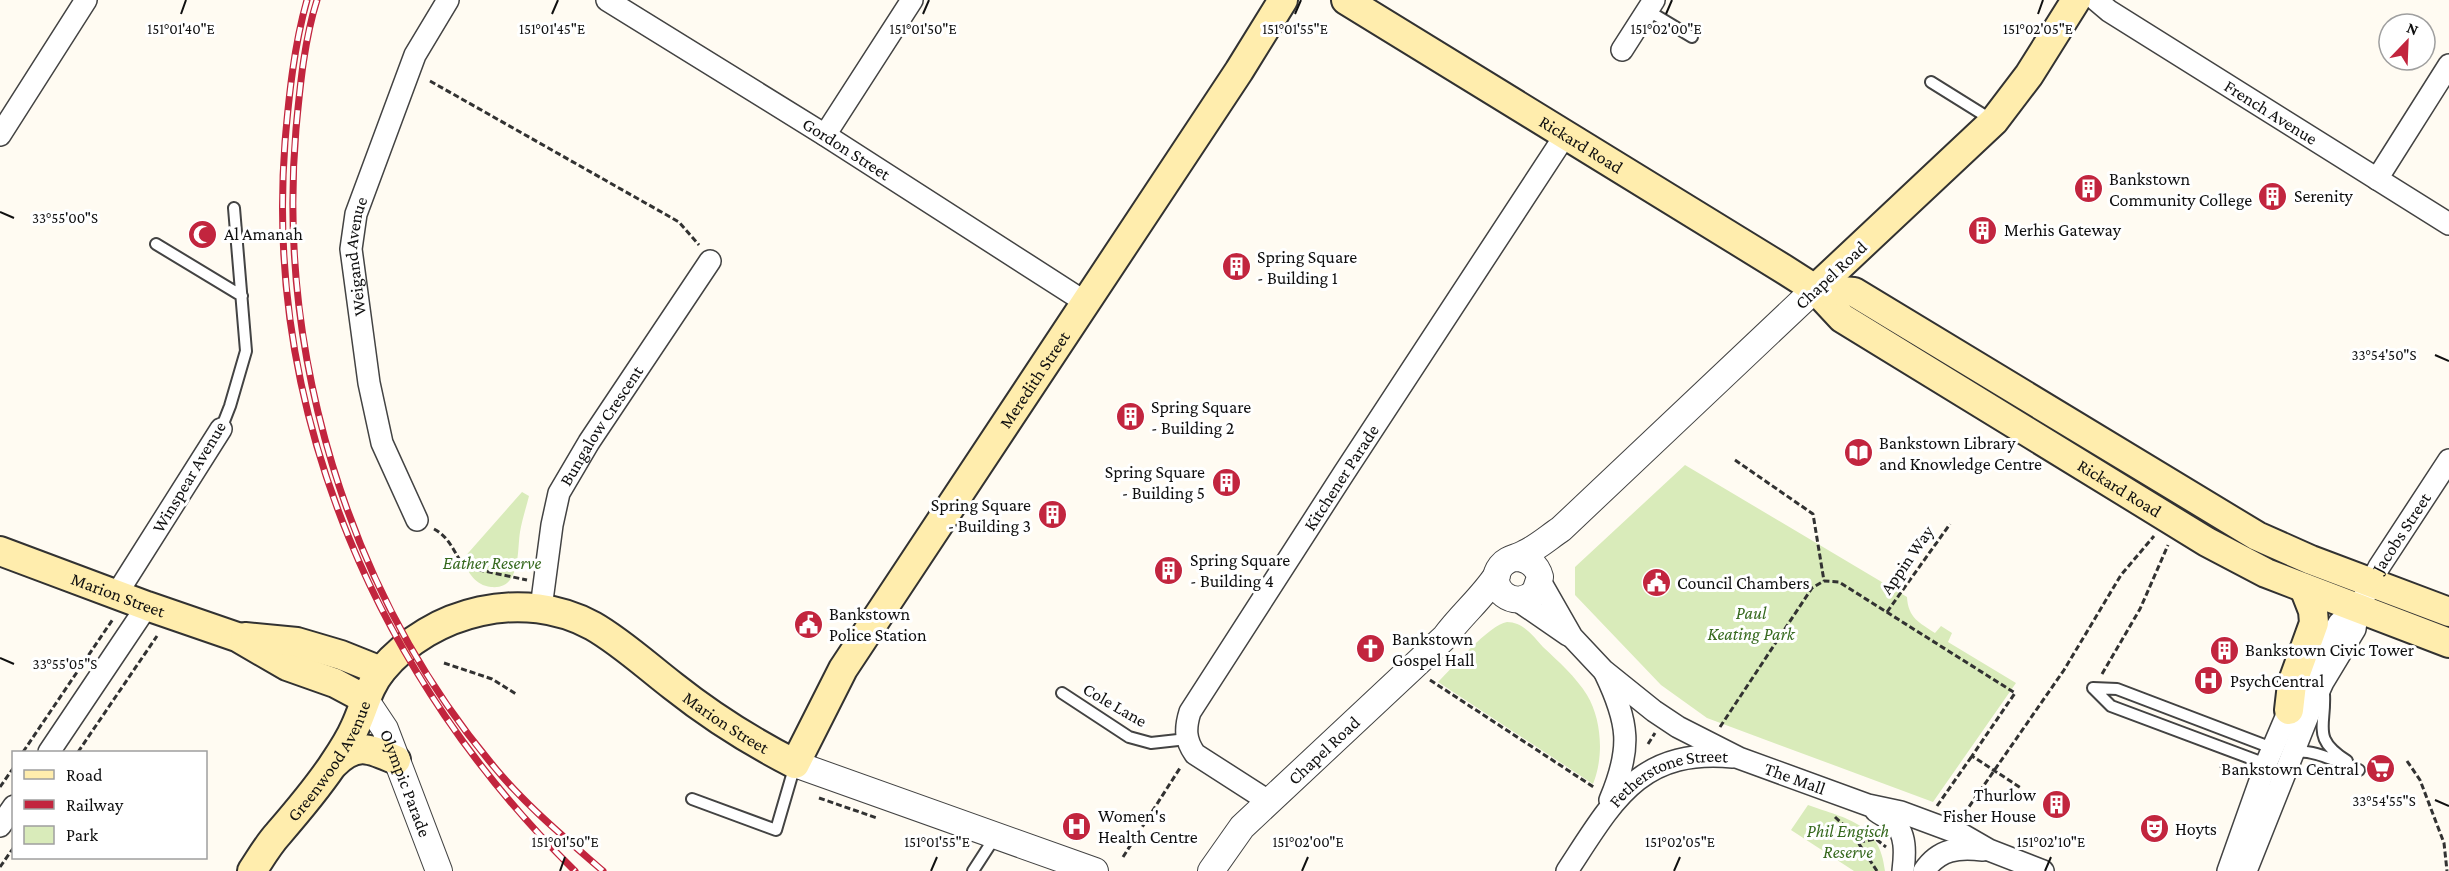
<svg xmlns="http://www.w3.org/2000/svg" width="2449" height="871" font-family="'Crimson Pro',serif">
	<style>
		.green { fill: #d9ebba }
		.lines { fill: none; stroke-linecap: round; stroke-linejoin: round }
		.service-casing { stroke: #434343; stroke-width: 14 }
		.minor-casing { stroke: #434343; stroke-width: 24 }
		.tertiary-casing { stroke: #434343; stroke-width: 28 }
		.secondary-casing { stroke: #323232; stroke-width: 32 }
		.path { stroke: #323232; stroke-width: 3; stroke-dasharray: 6 3; stroke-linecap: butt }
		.service { stroke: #fff; stroke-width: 10 }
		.minor { stroke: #fff; stroke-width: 21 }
		.tertiary { stroke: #fff; stroke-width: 26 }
		.secondary { stroke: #ffedad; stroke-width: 28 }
		.rail-casing { stroke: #c2253e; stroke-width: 7 }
		.rail { stroke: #fff; stroke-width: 4.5; stroke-dasharray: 14; stroke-linecap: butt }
		.ticks { fill: none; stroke: #101010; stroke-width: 2 }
		.labels { text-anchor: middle; stroke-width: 6; stroke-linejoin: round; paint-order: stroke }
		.street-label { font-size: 18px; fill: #101010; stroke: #fff }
		.poi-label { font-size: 18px; fill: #101010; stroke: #fff; text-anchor: start }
		.park-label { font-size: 18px; font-style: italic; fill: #36691e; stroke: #fff }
		.ticks-label { font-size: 15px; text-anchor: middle; fill: #101010; stroke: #fff; stroke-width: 6; stroke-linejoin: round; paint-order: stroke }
	</style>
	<rect width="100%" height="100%" fill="#fffbf2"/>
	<path class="green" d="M 1685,465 L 1907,597 C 1908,618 1920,623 1935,633 L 1941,626 L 1952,633 L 1948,642 L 2016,683 L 1933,802 L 1707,718 L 1661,685 L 1575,595 L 1575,567 Z
		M 522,492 L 529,496 C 526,508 522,520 520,532 C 517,551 521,590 491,587 C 475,585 469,573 462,560 Z
		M 1507,622 C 1523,622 1533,636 1543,647 C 1558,661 1576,677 1587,695 C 1602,720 1604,757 1593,784 L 1438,682 C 1453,667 1489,625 1507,622 Z
		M 1808,805 C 1847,819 1880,823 1885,871 L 1854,871 L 1791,830 Z"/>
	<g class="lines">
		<defs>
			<path id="service" d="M 1647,10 L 1692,37
				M 1931,82 L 1992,120
				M 156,244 L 242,296
				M 221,429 L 230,406 L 246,351 L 234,208
				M 2093,688 L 2111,706 L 2266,764
				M 2093,688 L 2117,689 L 2272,748
				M 1062,693 L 1129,737 L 1151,743 L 1187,739
				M 2324,694 C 2326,727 2311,738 2347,761
				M 2291,753 C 2308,746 2342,764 2359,770
				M 692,799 L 776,830 L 795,765
				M 973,871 L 995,837"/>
			<g id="minor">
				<path id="s1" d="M 607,0 L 825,135 L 1085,302"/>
				<path id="s2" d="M 2096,0 L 2109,11 L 2449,224"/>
				<path d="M 1622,50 L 1654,0"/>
				<path d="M 0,135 L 86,0"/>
				<path d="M 825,135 L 912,0"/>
				<path d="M 2377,179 L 2449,65"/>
				<path id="s3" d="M 417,520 L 382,443 L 369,383 L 351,249 L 356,214 L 415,55 L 448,0"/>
				<path id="s4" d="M 1540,581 L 1572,637 L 1603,670 L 1654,711 L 1678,727 L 1739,758 L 1868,805 L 1901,812 L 1963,835 L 1989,850 L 2043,871"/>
				<path d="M 116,595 L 221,429"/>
				<path d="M 1517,600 L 1568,635"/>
				<path id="s5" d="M 541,608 L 552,525 L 559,493 L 589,442 L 710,261"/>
				<path d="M 1605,673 C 1629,723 1632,748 1610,800"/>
				<path d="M 49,752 L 147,606"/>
				<path id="s6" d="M 1268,801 L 1195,754 C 1185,740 1185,728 1190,712 L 1344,473 L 1566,134"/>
				<path d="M 1876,811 C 1881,815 1887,817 1892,821 C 1907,832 1905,855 1903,871"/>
				<path d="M 0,826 L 14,806"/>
				<path id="s7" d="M 1567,871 C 1613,801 1639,748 1733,757"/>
				<path d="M 1924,871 C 1939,849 1958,847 1983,850"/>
				<path d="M 2228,871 L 2266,764 L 2289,710 L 2339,623 L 2358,609"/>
				<path id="s8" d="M 2246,871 L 2309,713 L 2323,682 L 2355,629 L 2358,609 L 2379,567 L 2449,460"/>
			</g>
			<g id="tertiary">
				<path d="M 1515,558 C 1528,558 1537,565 1540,577 L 1535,592 C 1515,612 1484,588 1501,566 C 1507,558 1517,558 1525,553 C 1538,547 1549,537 1561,529 L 1815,289"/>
				<path id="s9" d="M 365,699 L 385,729 L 439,871"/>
				<path d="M 795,764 L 1095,871"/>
				<path id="s10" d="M 1211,871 L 1242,827 L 1445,637 C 1461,615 1482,598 1497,575"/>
			</g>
			<g id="secondary">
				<path id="s11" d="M 1346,0 L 1782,268 L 1815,289 L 1842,318 L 2207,542 L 2266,573 L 2449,643"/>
				<path d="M 1815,289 L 1854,292 L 2257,536 L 2311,560 L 2449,612"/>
				<path d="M 1815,289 L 1994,121 L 2029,75 L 2076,0"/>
				<path id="s12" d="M 0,551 L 147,606 L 237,637 L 287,666 L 335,683 L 365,699"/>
				<path d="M 245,637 L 297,642 L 341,655 L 381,671"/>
				<path d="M 2289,710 L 2292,684 L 2314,623 L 2313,611 L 2304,588"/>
				<path d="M 334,764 C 356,742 369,748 396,760"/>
				<path id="s13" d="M 252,871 C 260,859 268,845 278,834 C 297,812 315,791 332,766 C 340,754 349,741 355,727 C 364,708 368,687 382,670 C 432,610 524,588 593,626 C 621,642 647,666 673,686 C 712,717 752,742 795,764 L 843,669 L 1239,71 L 1283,0"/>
			</g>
		</defs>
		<use href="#service" class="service-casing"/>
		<use href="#minor" class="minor-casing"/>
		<use href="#tertiary" class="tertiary-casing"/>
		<use href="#secondary" class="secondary-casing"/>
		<path class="path" d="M 430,81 L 679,222 L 699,245
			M 1735,460 L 1813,514 L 1824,581
			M 434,529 C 451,538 454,554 465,567 L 527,580
			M 1887,612 L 1950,524
			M 444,663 L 492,679 L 516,694
			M 2102,674 L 2140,609 L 2168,545
			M 1430,680 L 1595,788
			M 1720,727 L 1812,588 L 1824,581 L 1839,582 L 2015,693 L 1972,756 L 2021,788
			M 1648,744 L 1655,733
			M 23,752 L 113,619
			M 78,752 L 157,636
			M 2407,761 L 2420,780 L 2444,843 L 2447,871
			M 2220,766 L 2243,775
			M 0,787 L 14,767
			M 819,798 L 877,818
			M 1937,806 L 1972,756
			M 1964,814 L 2064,670 L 2121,575 L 2154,536
			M 1835,817 L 1851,832 L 1877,871
			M 1859,842 L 1876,839 L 1886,847
			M 1123,857 L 1180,768
			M 0,867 L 14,847"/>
		<use href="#service" class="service"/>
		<use href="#minor" class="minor"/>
		<use href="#tertiary" class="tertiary"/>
		<use href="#secondary" class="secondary"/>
		<defs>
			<path id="rail" d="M 307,0 C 294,46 289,95 285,142 C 264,417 380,680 575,871
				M 317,0 C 304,41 300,87 296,129 C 277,352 347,590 491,763 C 524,804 564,837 603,871"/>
		</defs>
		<use href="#rail" class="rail-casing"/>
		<use href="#rail" class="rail"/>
	</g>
	<path class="ticks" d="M 181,14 L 186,0M 552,14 L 558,0M 923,14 L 929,0M 1295,14 L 1301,0M 1666,14 L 1672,0M 2038,14 L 2043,0M 0,212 L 14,218M 2435,355 L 2449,361M 0,658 L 14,664M 2435,800 L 2449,806M 560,871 L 565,857M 931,871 L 937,857M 1302,871 L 1308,857M 1674,871 L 1680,857M 2045,871 L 2051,857"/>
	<defs>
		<symbol id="building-disc" viewBox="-11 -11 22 22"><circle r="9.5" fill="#c2253e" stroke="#fff"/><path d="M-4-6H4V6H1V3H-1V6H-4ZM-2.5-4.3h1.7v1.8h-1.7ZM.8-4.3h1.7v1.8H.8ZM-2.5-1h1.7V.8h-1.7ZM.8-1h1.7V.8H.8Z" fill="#fff"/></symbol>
		<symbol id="mosque-disc" viewBox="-11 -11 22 22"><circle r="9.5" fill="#c2253e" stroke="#fff"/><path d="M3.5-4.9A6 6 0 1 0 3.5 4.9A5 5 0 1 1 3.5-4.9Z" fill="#fff"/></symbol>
		<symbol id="library-disc" viewBox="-11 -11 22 22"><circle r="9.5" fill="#c2253e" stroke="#fff"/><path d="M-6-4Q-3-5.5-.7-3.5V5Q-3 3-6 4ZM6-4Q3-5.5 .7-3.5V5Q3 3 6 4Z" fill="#fff"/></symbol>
		<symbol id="civic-disc" viewBox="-11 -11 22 22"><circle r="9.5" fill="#c2253e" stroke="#fff"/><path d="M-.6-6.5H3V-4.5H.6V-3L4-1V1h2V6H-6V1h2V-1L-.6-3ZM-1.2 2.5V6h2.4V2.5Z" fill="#fff"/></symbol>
		<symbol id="church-disc" viewBox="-11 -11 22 22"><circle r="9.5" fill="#c2253e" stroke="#fff"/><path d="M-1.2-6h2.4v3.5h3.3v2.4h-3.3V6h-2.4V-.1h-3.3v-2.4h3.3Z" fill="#fff"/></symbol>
		<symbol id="hospital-disc" viewBox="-11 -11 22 22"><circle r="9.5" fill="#c2253e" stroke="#fff"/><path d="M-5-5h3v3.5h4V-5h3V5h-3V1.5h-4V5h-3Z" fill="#fff"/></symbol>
		<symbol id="supermarket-disc" viewBox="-11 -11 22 22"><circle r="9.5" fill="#c2253e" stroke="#fff"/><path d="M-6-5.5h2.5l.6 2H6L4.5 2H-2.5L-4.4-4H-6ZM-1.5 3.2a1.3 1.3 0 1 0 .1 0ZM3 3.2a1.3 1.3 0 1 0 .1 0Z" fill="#fff"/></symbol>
		<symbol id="theatre-disc" viewBox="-11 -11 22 22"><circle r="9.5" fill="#c2253e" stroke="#fff"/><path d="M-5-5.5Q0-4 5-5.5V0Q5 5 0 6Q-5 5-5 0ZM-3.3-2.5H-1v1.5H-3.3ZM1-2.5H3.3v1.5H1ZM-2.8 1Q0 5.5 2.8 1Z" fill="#fff"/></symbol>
	</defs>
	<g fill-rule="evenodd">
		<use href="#building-disc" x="2072" y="172" width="33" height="33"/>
		<use href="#building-disc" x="2256" y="180" width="33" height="33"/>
		<use href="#building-disc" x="1966" y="214" width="33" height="33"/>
		<use href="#mosque-disc" x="186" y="218" width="33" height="33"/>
		<use href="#building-disc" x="1220" y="250" width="33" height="33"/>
		<use href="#building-disc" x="1114" y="400" width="33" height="33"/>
		<use href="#library-disc" x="1842" y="436" width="33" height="33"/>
		<use href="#building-disc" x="1210" y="466" width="33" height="33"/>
		<use href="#building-disc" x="1036" y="498" width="33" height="33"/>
		<use href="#building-disc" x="1152" y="554" width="33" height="33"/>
		<use href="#civic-disc" x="1640" y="566" width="33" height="33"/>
		<use href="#civic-disc" x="792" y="608" width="33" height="33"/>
		<use href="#church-disc" x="1354" y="632" width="33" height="33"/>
		<use href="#building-disc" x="2208" y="634" width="33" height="33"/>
		<use href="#hospital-disc" x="2192" y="664" width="33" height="33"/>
		<use href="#supermarket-disc" x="2364" y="752" width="33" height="33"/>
		<use href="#building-disc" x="2040" y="788" width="33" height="33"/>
		<use href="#hospital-disc" x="1060" y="810" width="33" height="33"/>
		<use href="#theatre-disc" x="2138" y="812" width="33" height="33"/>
	</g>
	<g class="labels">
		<g class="street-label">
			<text dy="6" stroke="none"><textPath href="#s2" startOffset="208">French Avenue</textPath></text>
			<text dy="6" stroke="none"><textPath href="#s11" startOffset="276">Rickard Road</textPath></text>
			<text dy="6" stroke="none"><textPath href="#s1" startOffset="282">Gordon Street</textPath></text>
			<text dy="6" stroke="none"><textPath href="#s3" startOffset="274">Weigand Avenue</textPath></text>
			<text transform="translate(1831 275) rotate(-43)" y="6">Chapel Road</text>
			<text dy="6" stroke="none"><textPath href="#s13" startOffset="1172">Meredith Street</textPath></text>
			<text dy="6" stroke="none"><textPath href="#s5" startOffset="196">Bungalow Crescent</textPath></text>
			<text transform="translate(189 477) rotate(-59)" y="6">Winspear Avenue</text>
			<text dy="6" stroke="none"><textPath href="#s6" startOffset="410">Kitchener Parade</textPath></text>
			<text dy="6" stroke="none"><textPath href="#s11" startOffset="916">Rickard Road</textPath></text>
			<text dy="6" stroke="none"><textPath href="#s8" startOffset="374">Jacobs Street</textPath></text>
			<text transform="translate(1907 560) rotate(-55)" y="6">Appin Way</text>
			<text dy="6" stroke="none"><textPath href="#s12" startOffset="126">Marion Street</textPath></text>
			<text transform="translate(1115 705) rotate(30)" y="6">Cole Lane</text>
			<text dy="6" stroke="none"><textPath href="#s13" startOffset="638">Marion Street</textPath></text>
			<text dy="6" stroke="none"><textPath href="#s10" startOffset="166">Chapel Road</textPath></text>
			<text dy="6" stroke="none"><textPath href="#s13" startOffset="135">Greenwood Avenue</textPath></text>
			<text dy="6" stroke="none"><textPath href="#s4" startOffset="332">The Mall</textPath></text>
			<text dy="6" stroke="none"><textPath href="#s9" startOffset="94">Olympic Parade</textPath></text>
			<text dy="6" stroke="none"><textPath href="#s7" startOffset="146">Fetherstone Street</textPath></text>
		</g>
		<g class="poi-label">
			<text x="2109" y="185">Bankstown<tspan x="2109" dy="21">Community College</tspan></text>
			<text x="2294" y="202">Serenity</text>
			<text x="2004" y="236">Merhis Gateway</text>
			<text x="224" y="240">Al Amanah</text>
			<text x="1257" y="263">Spring Square<tspan x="1257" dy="21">- Building 1</tspan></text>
			<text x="1151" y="413">Spring Square<tspan x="1151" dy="21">- Building 2</tspan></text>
			<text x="1879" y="449">Bankstown Library<tspan x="1879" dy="21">and Knowledge Centre</tspan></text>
			<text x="1205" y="478" text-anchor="end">Spring Square<tspan x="1205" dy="21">- Building 5</tspan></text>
			<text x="1031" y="511" text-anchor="end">Spring Square<tspan x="1031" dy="21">- Building 3</tspan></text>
			<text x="1190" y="566">Spring Square<tspan x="1190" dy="21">- Building 4</tspan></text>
			<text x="1677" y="589">Council Chambers</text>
			<text x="829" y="620">Bankstown<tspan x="829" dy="21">Police Station</tspan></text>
			<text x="1392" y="645">Bankstown<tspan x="1392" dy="21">Gospel Hall</tspan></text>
			<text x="2245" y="656">Bankstown Civic Tower</text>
			<text x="2230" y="687">PsychCentral</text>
			<text x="2359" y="775" text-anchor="end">Bankstown Central</text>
			<text x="2036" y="801" text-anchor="end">Thurlow<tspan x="2036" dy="21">Fisher House</tspan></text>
			<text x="1098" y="822">Women's<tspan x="1098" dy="21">Health Centre</tspan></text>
			<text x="2175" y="835">Hoyts</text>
		</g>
		<g class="park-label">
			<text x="492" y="569">Eather Reserve</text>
			<text x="1751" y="619">Paul<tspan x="1751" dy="21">Keating Park</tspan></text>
			<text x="1848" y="837">Phil Engisch<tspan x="1848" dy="21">Reserve</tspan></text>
		</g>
	</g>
	<g class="ticks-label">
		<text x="181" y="34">151°01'40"E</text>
		<text x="552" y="34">151°01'45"E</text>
		<text x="923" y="34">151°01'50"E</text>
		<text x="1295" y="34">151°01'55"E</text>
		<text x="1666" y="34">151°02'00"E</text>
		<text x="2038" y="34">151°02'05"E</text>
		<text x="65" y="223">33°55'00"S</text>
		<text x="2384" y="360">33°54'50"S</text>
		<text x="65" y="669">33°55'05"S</text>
		<text x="2384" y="806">33°54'55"S</text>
		<text x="565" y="847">151°01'50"E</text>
		<text x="937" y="847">151°01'55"E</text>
		<text x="1308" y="847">151°02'00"E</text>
		<text x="1680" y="847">151°02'05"E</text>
		<text x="2051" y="847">151°02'10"E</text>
	</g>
	<rect x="12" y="751" width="195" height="108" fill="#ffffff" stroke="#9f9f9f" stroke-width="1.5"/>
	<rect x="24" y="770" width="30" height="9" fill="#ffedad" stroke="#9f9f9f" stroke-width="1.5"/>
	<text x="66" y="781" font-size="18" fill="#101010">Road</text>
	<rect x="24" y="800" width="30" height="9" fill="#c2253e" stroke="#9f9f9f" stroke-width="1.5"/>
	<text x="66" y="811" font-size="18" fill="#101010">Railway</text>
	<rect x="24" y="826" width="30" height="18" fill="#d9ebba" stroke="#9f9f9f" stroke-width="1.5"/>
	<text x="66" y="841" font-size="18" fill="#101010">Park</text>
	<g transform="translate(2407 42) rotate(23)"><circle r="28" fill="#ffffff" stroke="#9f9f9f" stroke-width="1.5"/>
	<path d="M0-4.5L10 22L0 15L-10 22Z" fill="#c2253e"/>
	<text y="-9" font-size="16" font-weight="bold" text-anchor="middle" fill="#101010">N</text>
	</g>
</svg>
